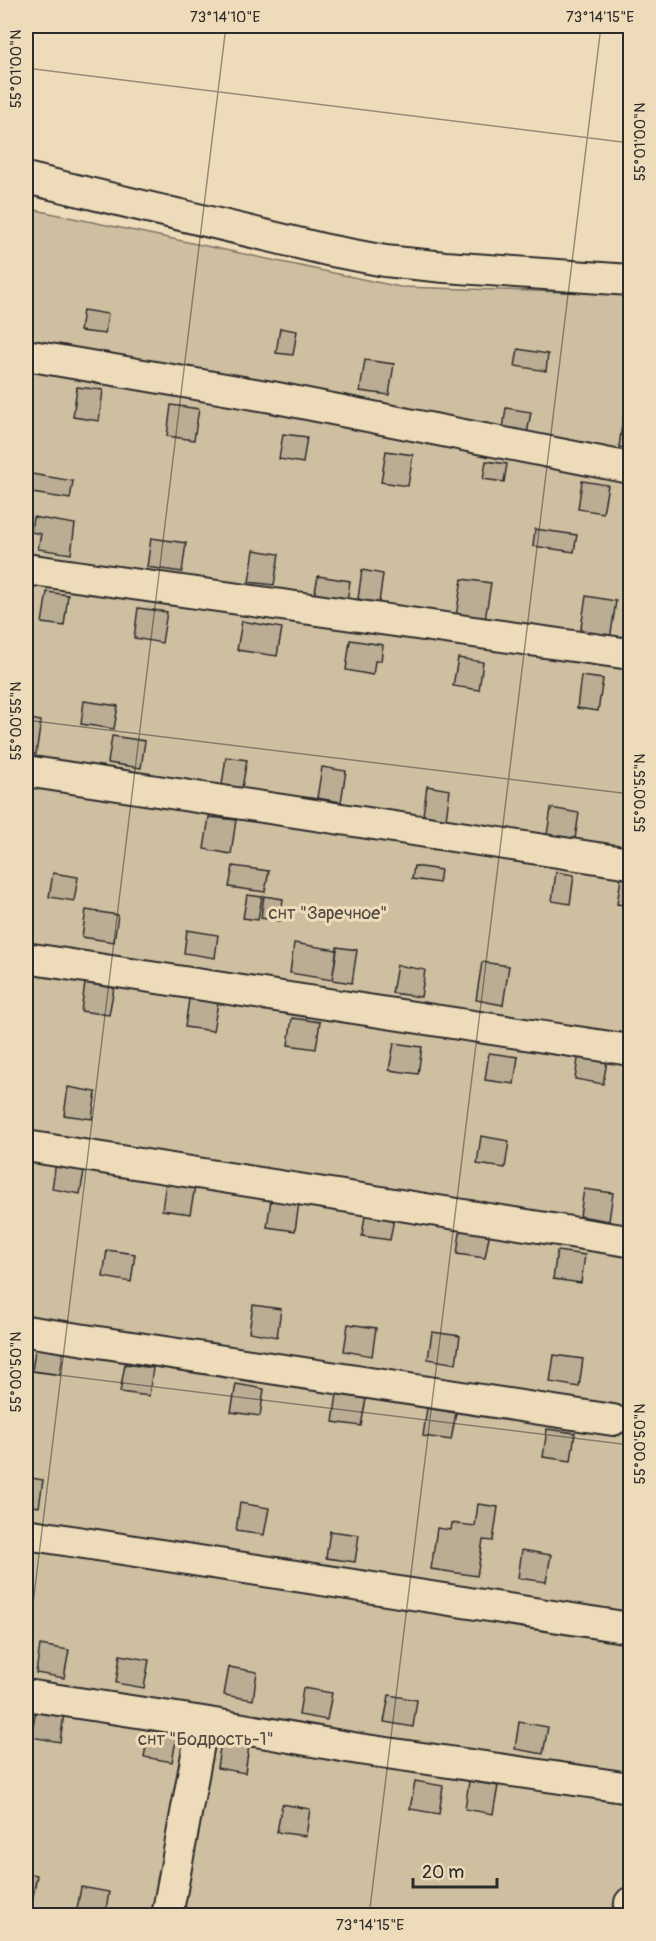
<svg xmlns="http://www.w3.org/2000/svg" width="656" height="1941" font-family="Pangolin,sans-serif">
	<style>
		.green { fill: #cfbfa1; stroke: #7d7566; stroke-width: 1.5 }
		.building { fill: #bbad94; stroke: #2b2b2b; stroke-width: 1.5 }
		.lines { fill: none; stroke-linecap: round; stroke-linejoin: round }
		.minor-casing { stroke: #2b2b2b; stroke-width: 34 }
		.minor { stroke: #eedbb9; stroke-width: 30 }
		.ticks { fill: none; stroke: #2b2b2b; stroke-width: 1.5; stroke-opacity: 0.45 }
		.labels { text-anchor: middle; stroke-width: 6; stroke-linejoin: round; paint-order: stroke }
		.park-label { font-size: 18px; fill: #4c4943; stroke: #eedbb9 }
		.neatline { fill: none; stroke: #2b2b2b; stroke-width: 2 }
		.ticks-label { font-size: 15px; text-anchor: middle; fill: #2b2b2b }
	</style>
	<rect width="100%" height="100%" fill="#eedbb9"/>
	<filter id="ink" filterUnits="userSpaceOnUse"><feTurbulence type="fractalNoise" baseFrequency=".0167" numOctaves="2"/><feDisplacementMap in="SourceGraphic" scale="12" xChannelSelector="R" yChannelSelector="G"/><feConvolveMatrix kernelMatrix="1 2 1 2 8 2 1 2 1" color-interpolation-filters="sRGB"/></filter>
	<g filter="url(#ink)">
		<path class="green" d="M 26,208 L 400,287 L 630,294 L 630,1915 L 26,1916 Z"/>
		<path class="building" d="M 83,310 L 108,314 L 105,334 L 80,331 Z
			M 280,328 L 297,331 L 293,355 L 276,353 Z
			M 518,349 L 548,354 L 546,371 L 515,366 Z
			M 365,360 L 394,364 L 389,395 L 360,391 Z
			M 77,387 L 103,390 L 99,421 L 73,417 Z
			M 171,405 L 199,409 L 194,440 L 167,436 Z
			M 506,408 L 531,412 L 526,440 L 502,436 Z
			M 623,418 L 630,419 L 630,449 L 619,447 Z
			M 283,434 L 307,437 L 303,463 L 279,459 Z
			M 386,451 L 413,455 L 408,486 L 381,482 Z
			M 486,461 L 507,464 L 504,482 L 483,479 Z
			M 26,473 L 73,481 L 70,499 L 26,492 Z
			M 582,481 L 608,485 L 603,513 L 578,509 Z
			M 33,517 L 75,524 L 71,554 L 38,549 L 41,534 L 31,532 Z
			M 535,529 L 577,535 L 574,552 L 533,546 Z
			M 151,538 L 186,543 L 182,572 L 147,567 Z
			M 254,550 L 279,554 L 274,585 L 249,582 Z
			M 362,570 L 383,574 L 379,603 L 358,599 Z
			M 318,576 L 350,581 L 347,602 L 314,597 Z
			M 462,579 L 491,583 L 485,620 L 456,616 Z
			M 47,592 L 68,595 L 64,626 L 42,623 Z
			M 586,596 L 616,601 L 610,639 L 580,634 Z
			M 138,608 L 167,612 L 162,643 L 134,638 Z
			M 242,621 L 282,628 L 277,656 L 237,650 Z
			M 350,640 L 383,645 L 381,661 L 375,661 L 373,675 L 346,670 Z
			M 458,658 L 483,662 L 479,690 L 453,686 Z
			M 581,676 L 603,679 L 598,711 L 577,708 Z
			M 84,701 L 118,706 L 114,729 L 81,724 Z
			M 26,718 L 41,721 L 36,754 L 26,753 Z
			M 112,736 L 145,741 L 141,768 L 108,763 Z
			M 226,757 L 247,760 L 242,788 L 222,785 Z
			M 322,767 L 346,771 L 341,802 L 317,798 Z
			M 427,786 L 450,790 L 446,819 L 423,815 Z
			M 26,787 L 31,788 L 26,817 Z
			M 551,808 L 579,813 L 575,839 L 547,835 Z
			M 209,817 L 236,820 L 231,854 L 204,849 Z
			M 233,866 L 269,871 L 265,892 L 229,887 Z
			M 414,866 L 441,870 L 439,883 L 412,879 Z
			M 556,872 L 574,875 L 570,904 L 552,901 Z
			M 53,873 L 78,877 L 74,901 L 49,897 Z
			M 621,878 L 630,880 L 630,906 L 617,904 Z
			M 247,895 L 262,897 L 258,920 L 243,918 Z
			M 264,896 L 283,899 L 280,921 L 261,918 Z
			M 86,910 L 118,915 L 114,942 L 82,937 Z
			M 187,930 L 218,935 L 215,958 L 184,953 Z
			M 294,943 L 337,950 L 332,980 L 290,973 Z
			M 337,947 L 357,950 L 352,983 L 332,980 Z
			M 482,962 L 509,966 L 503,1005 L 476,1000 Z
			M 397,965 L 425,970 L 421,997 L 392,993 Z
			M 85,983 L 114,988 L 109,1015 L 81,1011 Z
			M 630,987 L 630,1017 L 625,1016 Z
			M 189,999 L 218,1003 L 213,1031 L 185,1027 Z
			M 292,1018 L 320,1022 L 316,1049 L 288,1045 Z
			M 394,1043 L 422,1047 L 418,1074 L 389,1070 Z
			M 579,1052 L 608,1056 L 603,1084 L 575,1079 Z
			M 489,1053 L 518,1057 L 514,1084 L 485,1080 Z
			M 68,1087 L 96,1092 L 92,1119 L 64,1115 Z
			M 481,1136 L 509,1141 L 505,1168 L 477,1164 Z
			M 56,1162 L 85,1166 L 80,1194 L 52,1189 Z
			M 166,1182 L 195,1187 L 190,1214 L 162,1210 Z
			M 584,1189 L 613,1193 L 609,1221 L 580,1216 Z
			M 271,1199 L 299,1203 L 295,1231 L 267,1227 Z
			M 366,1209 L 395,1213 L 390,1240 L 362,1236 Z
			M 461,1226 L 490,1231 L 485,1258 L 457,1254 Z
			M 107,1250 L 135,1254 L 131,1282 L 103,1277 Z
			M 557,1251 L 585,1255 L 581,1283 L 553,1279 Z
			M 253,1305 L 281,1309 L 277,1337 L 249,1332 Z
			M 348,1324 L 376,1328 L 372,1356 L 344,1351 Z
			M 432,1332 L 460,1336 L 456,1364 L 428,1359 Z
			M 36,1344 L 64,1348 L 60,1375 L 32,1371 Z
			M 554,1355 L 583,1359 L 579,1387 L 550,1382 Z
			M 125,1364 L 153,1368 L 149,1396 L 120,1392 Z
			M 236,1384 L 264,1389 L 260,1416 L 231,1412 Z
			M 337,1394 L 366,1399 L 361,1426 L 333,1422 Z
			M 427,1408 L 456,1413 L 451,1440 L 423,1436 Z
			M 547,1429 L 575,1433 L 571,1461 L 543,1457 Z
			M 26,1477 L 43,1480 L 39,1507 L 26,1505 Z
			M 240,1503 L 269,1508 L 264,1535 L 236,1531 Z
			M 478,1504 L 498,1507 L 493,1541 L 483,1540 L 477,1576 L 431,1569 L 437,1528 L 451,1530 L 452,1523 L 475,1526 Z
			M 330,1531 L 359,1535 L 355,1562 L 326,1558 Z
			M 522,1550 L 551,1555 L 546,1582 L 518,1578 Z
			M 40,1645 L 69,1650 L 64,1678 L 36,1673 Z
			M 120,1655 L 149,1660 L 144,1688 L 116,1683 Z
			M 229,1667 L 257,1672 L 253,1700 L 224,1695 Z
			M 303,1688 L 332,1693 L 327,1720 L 299,1715 Z
			M 389,1695 L 417,1700 L 413,1727 L 384,1722 Z
			M 36,1709 L 64,1714 L 60,1742 L 31,1737 Z
			M 519,1722 L 548,1727 L 543,1754 L 515,1749 Z
			M 149,1730 L 177,1735 L 172,1762 L 144,1757 Z
			M 221,1741 L 249,1746 L 245,1773 L 217,1768 Z
			M 415,1781 L 443,1786 L 439,1814 L 410,1809 Z
			M 469,1781 L 498,1786 L 493,1814 L 465,1809 Z
			M 282,1804 L 310,1809 L 306,1836 L 277,1832 Z
			M 26,1873 L 37,1875 L 32,1902 L 26,1901 Z
			M 81,1887 L 109,1892 L 105,1916 L 76,1915 Z"/>
		<g class="lines">
			<defs>
				<path id="minor" d="M 26,178 L 327,250 L 385,261 L 445,267 L 630,280
					M 26,355 L 272,397 L 630,468
					M 26,569 L 630,654
					M 26,771 L 630,863
					M 26,958 L 630,1050
					M 26,1146 L 628,1241
					M 26,1331 L 613,1420
					M 26,1534 L 630,1628
					M 26,1695 L 203,1722 L 359,1749 L 630,1788
					M 167,1916 L 203,1722
					M 629,1916 L 630,1903"/>
			</defs>
			<use href="#minor" class="minor-casing"/>
			<use href="#minor" class="minor"/>
		</g>
	</g>
	<path class="ticks" d="M 26,68 L 630,143M 26,720 L 630,794M 26,1371 L 630,1445M 26,1661 L 226,26M 369,1916 L 601,26"/>
	<g class="labels">
		<g class="park-label">
			<text x="328" y="919">снт "Заречное"</text>
			<text x="206" y="1745">снт "Бодрость-1"</text>
		</g>
	</g>
	<rect width="656" height="1941" fill="none" stroke="#eedbb9" stroke-width="66"/>
	<path d="M413 1878v9h84v-9" fill="none" stroke="#2b2b2b" stroke-width="3"/>
	<text x="422" y="1878" font-size="18" fill="#2b2b2b" stroke="#eedbb9" stroke-width="4.5" paint-order="stroke">20 m</text>
	<rect x="33" y="33" width="590" height="1875" class="neatline"/>
	<g class="ticks-label">
		<text x="225" y="22">73°14'10"E</text>
		<text x="600" y="22">73°14'15"E</text>
		<text transform="translate(16 69) rotate(-90)" y="5">55°01'00"N</text>
		<text transform="translate(640 142) rotate(-90)" y="5">55°01'00"N</text>
		<text transform="translate(16 721) rotate(-90)" y="5">55°00'55"N</text>
		<text transform="translate(640 793) rotate(-90)" y="5">55°00'55"N</text>
		<text transform="translate(16 1372) rotate(-90)" y="5">55°00'50"N</text>
		<text transform="translate(640 1444) rotate(-90)" y="5">55°00'50"N</text>
		<text x="370" y="1930">73°14'15"E</text>
	</g>
</svg>
